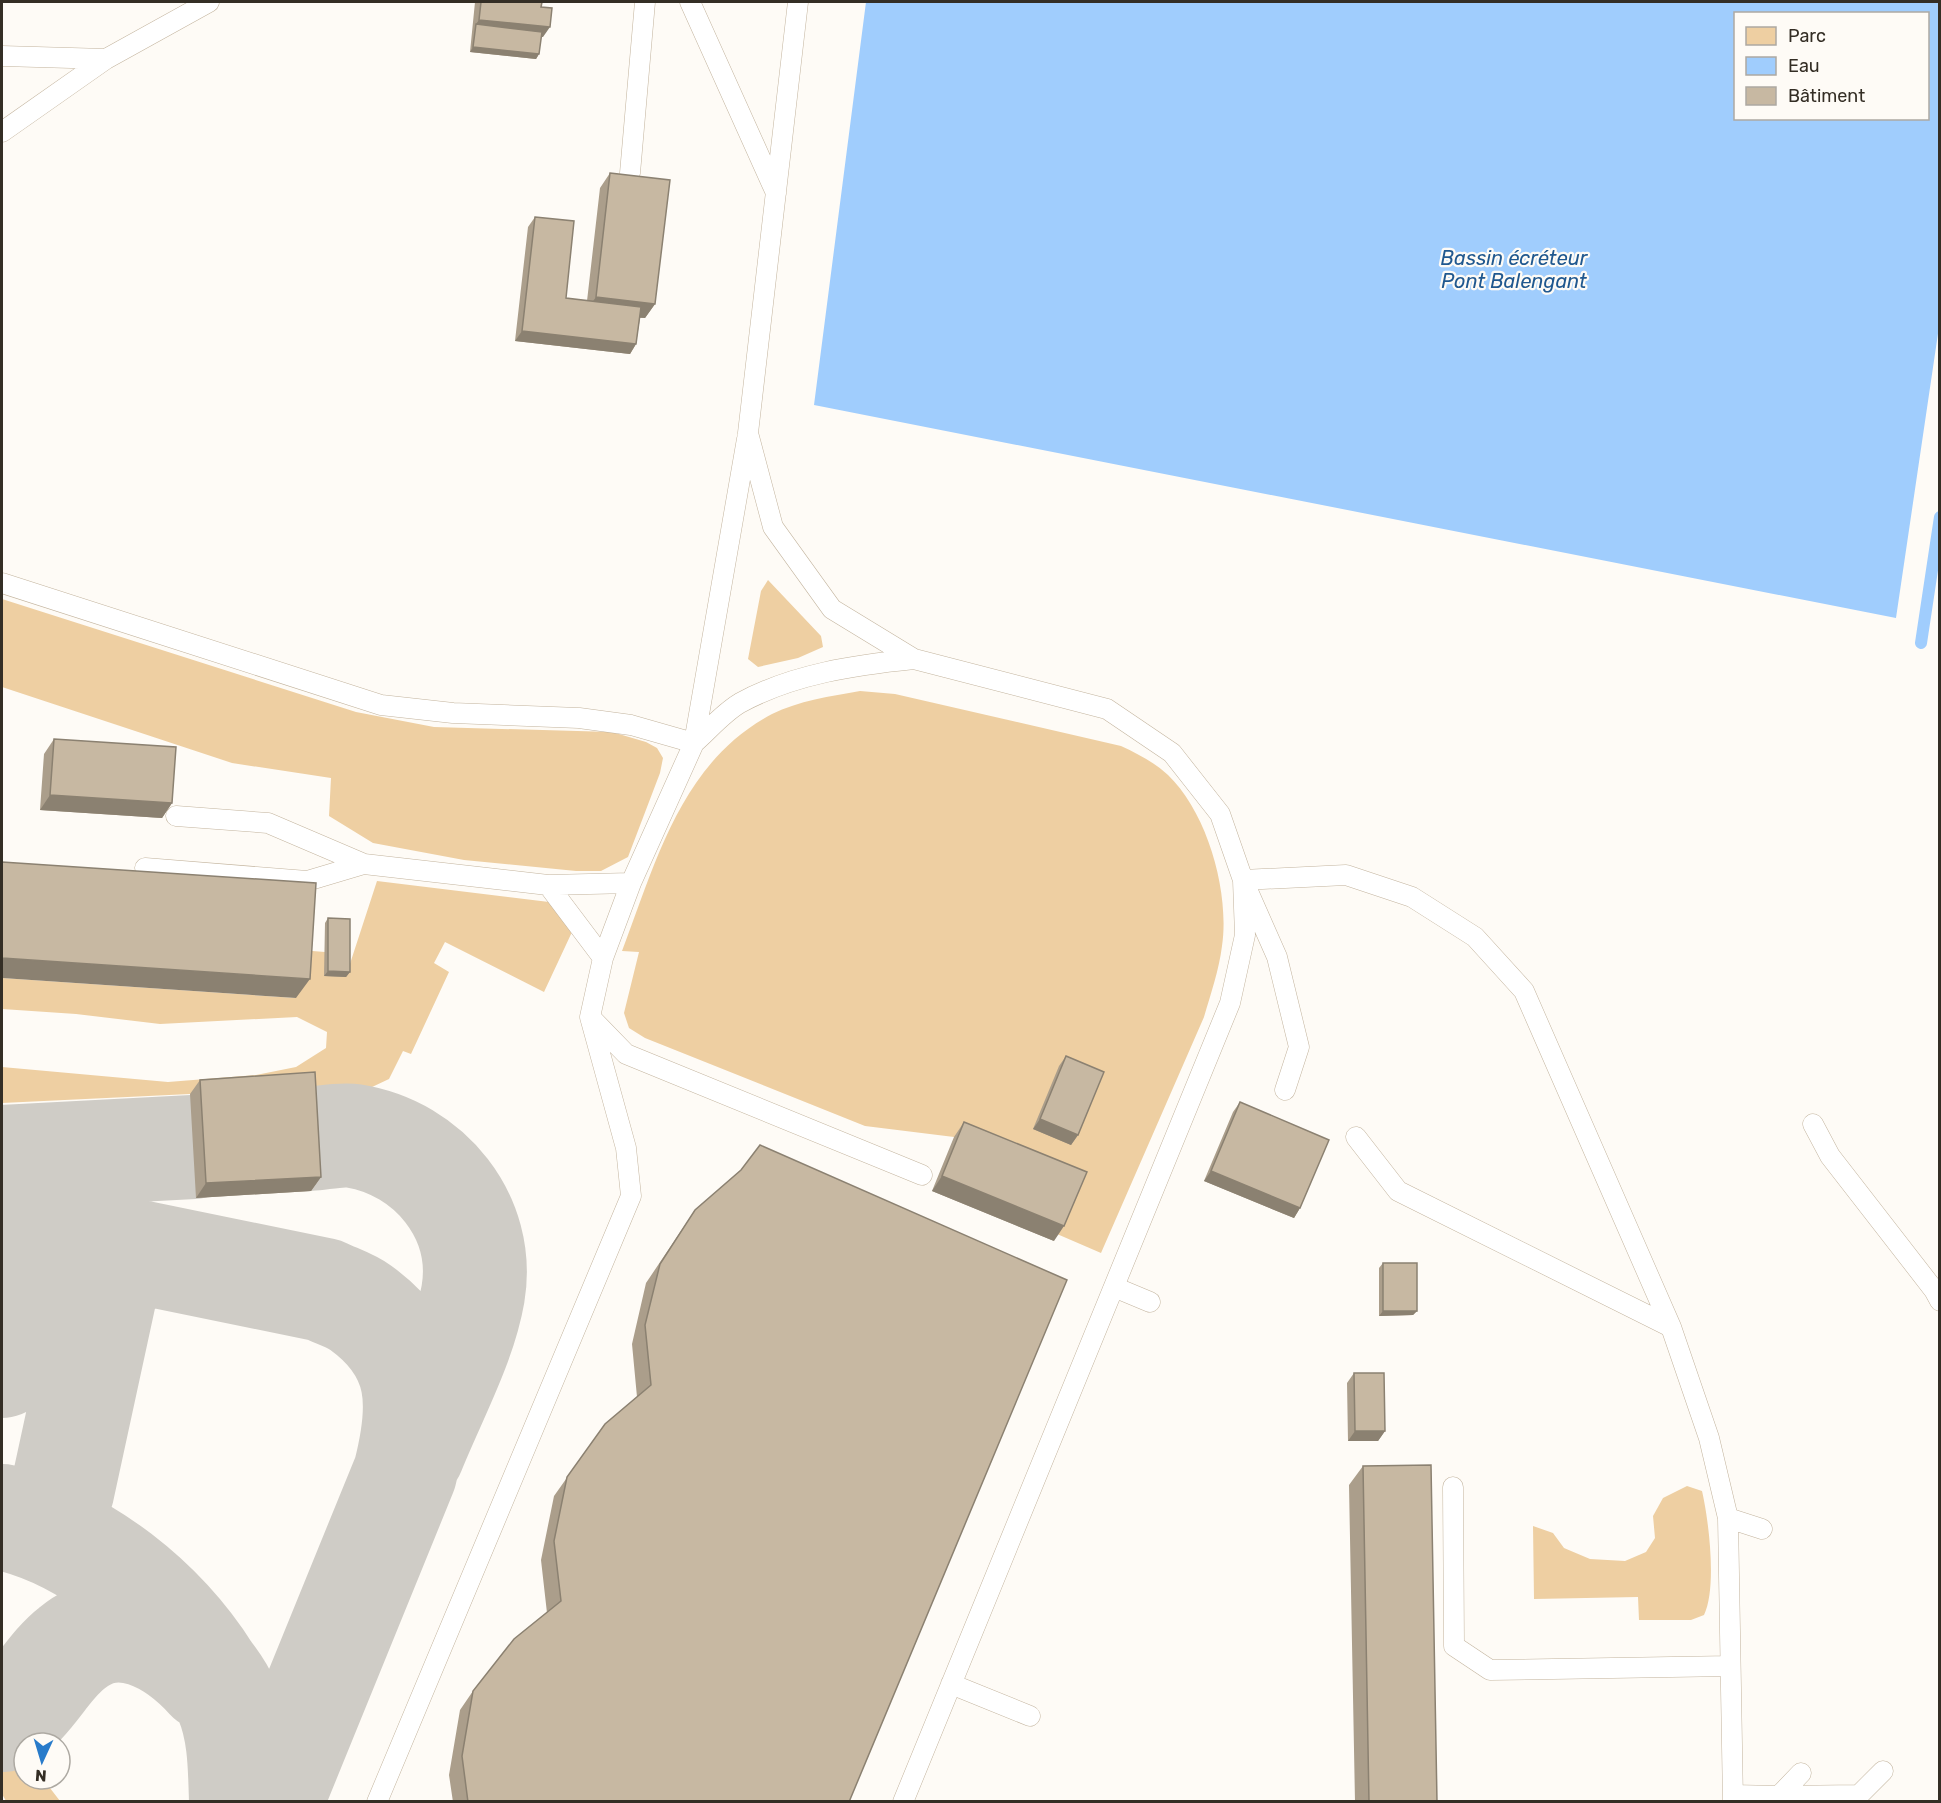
<svg xmlns="http://www.w3.org/2000/svg" width="1941" height="1803" font-family="Rubik,sans-serif">
	<style>
		.green { fill: #eecfa2 }
		.water { fill: #a0cdfd; fill-rule: evenodd }
		.lines { fill: none; stroke-linecap: round; stroke-linejoin: round }
		.stream { stroke: #a0cdfd; stroke-width: 12 }
		.taxiway { stroke: #cfccc6; stroke-width: 104 }
		.lane-casing { stroke: #c3b49e; stroke-width: 21 }
		.lane { stroke: #fff; stroke-width: 20 }
		.wall { fill: #ab9e8b }
		.shaded-wall { fill: #8b8171 }
		.building { fill: #c7b8a2; stroke: #8b8171; stroke-width: 1.5 }
		.labels { text-anchor: middle; stroke-width: 4.5; stroke-linejoin: round; paint-order: stroke }
		.water-label { font-size: 20px; font-style: italic; fill: #20588f; stroke: #fefbf6 }
	</style>
	<rect width="100%" height="100%" fill="#fefbf6"/>
	<path class="green" d="M 768,580 L 821,636 L 823,647 L 798,658 L 758,667 L 748,659 L 761,591 Z
		M 2,599 L 356,712 L 434,727 L 612,732 L 646,742 L 657,748 L 663,758 L 660,773 L 628,857 L 601,871 L 576,871 L 464,860 L 373,843 L 329,816 L 331,778 L 232,763 L 2,687 Z
		M 860,691 L 895,694 L 1121,746 C 1138,754 1154,762 1168,775 C 1207,812 1230,892 1222,946 C 1219,970 1211,993 1204,1017 L 1101,1253 L 1057,1234 L 954,1137 L 865,1126 L 645,1038 L 629,1028 L 624,1013 L 639,952 L 622,951 C 656,862 681,762 772,714 C 798,701 831,696 860,691 Z
		M 377,881 L 549,902 L 572,932 L 544,992 L 445,942 L 434,963 L 449,972 L 411,1054 L 403,1051 L 389,1079 L 353,1096 L 331,1099 L 190,1094 L 2,1103 L 2,1067 L 168,1082 L 256,1075 L 296,1067 L 326,1048 L 327,1032 L 297,1017 L 160,1024 L 76,1014 L 2,1009 L 2,978 L 296,998 L 300,950 L 325,952 L 346,976 Z
		M 1687,1486 L 1702,1491 C 1709,1521 1717,1589 1704,1615 L 1691,1620 L 1639,1620 L 1638,1597 L 1534,1599 L 1533,1526 L 1553,1533 L 1564,1548 L 1590,1559 L 1625,1561 L 1646,1552 L 1655,1538 L 1653,1516 L 1663,1498 Z
		M 2,1768 L 24,1770 L 24,1779 L 43,1779 L 60,1801 L 6,1801 L 2,1794 Z"/>
	<path class="water" d="M 866,2 L 1939,2 L 1940,320 L 1896,618 L 814,405 ZM 1736,14 L 1928,14 L 1928,118 L 1736,118 Z"/>
	<g class="lines">
		<path class="stream" d="M 1921,643 L 1940,517"/>
		<path class="taxiway" d="M 309,1139 C 323,1138 340,1134 354,1136 C 429,1148 486,1217 473,1294 C 464,1346 433,1402 413,1452
			M 2,1157 L 193,1147
			M 2,1224 L 324,1290 C 336,1296 350,1300 361,1308 C 423,1353 422,1406 405,1473 L 271,1802
			M 2,1228 C 19,1239 23,1251 22,1271 L 2,1366
			M 2,1516 C 27,1527 49,1515 62,1492 L 106,1289 C 107,1279 108,1266 101,1258 C 89,1242 58,1231 41,1242 C 38,1244 34,1250 31,1253
			M 2,1518 C 85,1536 164,1601 209,1672 C 215,1680 222,1689 226,1699 C 240,1731 240,1767 241,1802
			M 2,1720 C 32,1704 45,1669 72,1648 C 119,1609 174,1642 208,1679"/>
		<defs>
			<path id="lane" d="M 690,2 L 776,193
				M 798,2 L 748,433 L 773,527 L 832,609 L 914,659 L 1107,709 L 1172,753 L 1220,814 L 1243,880 L 1245,935 L 1230,1003 L 903,1802
				M 2,56 L 106,59 L 209,2
				M 2,132 L 106,59
				M 630,173 L 645,2
				M 2,583 L 381,705 L 453,713 L 579,718 L 631,725 L 694,743 C 708,731 723,713 740,703 C 793,674 855,665 914,659
				M 176,816 L 268,823 L 364,864 L 548,885 L 631,883
				M 145,868 L 307,881 L 364,864
				M 548,885 L 603,958
				M 592,1019 L 626,1054 L 922,1175
				M 1285,1090 L 1299,1047 L 1277,957 L 1243,880 L 1346,875 L 1412,897 L 1475,937 L 1524,991 L 1671,1327 L 1709,1438 L 1728,1518
				M 1813,1124 L 1830,1156 L 1934,1290 L 1940,1301
				M 1356,1137 L 1398,1191 L 1671,1327
				M 1114,1287 L 1150,1302
				M 1453,1487 L 1454,1646 L 1490,1670 L 1730,1666
				M 951,1684 L 1030,1716
				M 1733,1795 L 1779,1796 L 1801,1773
				M 1779,1796 L 1859,1795 L 1883,1771
				M 377,1802 L 631,1196 L 626,1148 L 590,1017 L 603,958 L 631,883 L 694,743 L 747,439
				M 1733,1802 L 1728,1518 L 1762,1529"/>
		</defs>
		<use href="#lane" class="lane-casing"/>
		<use href="#lane" class="lane"/>
	</g>
	<path class="wall" d="M 475,2 L 542,2 L 543,37 L 541,37 L 539,54 L 536,59 L 470,52 Z
		M 610,173 L 655,304 L 645,318 L 640,318 L 636,344 L 630,354 L 515,341 L 528,227 L 535,217 L 566,298 L 587,301 L 600,188 Z
		M 54,739 L 172,803 L 162,818 L 40,810 L 44,754 Z
		M 328,918 L 350,972 L 346,977 L 324,976 L 325,923 Z
		M 1066,1056 L 1078,1135 L 1071,1145 L 1033,1129 L 1059,1066 Z
		M 200,1080 L 321,1177 L 311,1191 L 196,1198 L 190,1094 Z
		M 1240,1102 L 1300,1208 L 1294,1218 L 1204,1181 L 1233,1112 Z
		M 964,1122 L 1054,1241 L 932,1191 L 954,1137 Z
		M 695,1210 L 849,1802 L 453,1802 L 449,1775 L 460,1710 L 473,1691 L 547,1613 L 541,1560 L 554,1496 L 605,1424 L 637,1397 L 632,1344 L 646,1283 Z
		M 1383,1263 L 1417,1311 L 1413,1315 L 1379,1316 L 1379,1268 Z
		M 1354,1373 L 1385,1431 L 1378,1441 L 1348,1441 L 1347,1383 Z
		M 1363,1466 L 1437,1802 L 1355,1802 L 1349,1485 Z"/>
	<path class="shaded-wall" d="M 479,20 L 550,27 L 543,37 L 475,30 L 476,24 Z
		M 473,47 L 539,54 L 536,59 L 470,52 Z
		M 596,297 L 655,304 L 645,318 L 586,311 Z
		M 522,331 L 636,344 L 630,354 L 515,341 Z
		M 50,795 L 172,803 L 162,818 L 40,810 Z
		M 2,958 L 310,979 L 296,998 L 2,978 Z
		M 328,971 L 350,972 L 346,977 L 324,976 Z
		M 1040,1119 L 1078,1135 L 1071,1145 L 1033,1129 Z
		M 1211,1171 L 1300,1208 L 1294,1218 L 1204,1181 Z
		M 942,1176 L 1064,1226 L 1054,1241 L 932,1191 Z
		M 321,1177 L 311,1191 L 196,1198 L 206,1183 Z
		M 1383,1311 L 1417,1311 L 1413,1315 L 1379,1316 Z
		M 1355,1431 L 1385,1431 L 1378,1441 L 1348,1441 Z"/>
	<path class="building" d="M 481,2 L 542,2 L 541,7 L 552,8 L 550,27 L 479,20 Z
		M 476,24 L 542,32 L 539,54 L 473,47 Z
		M 610,173 L 670,180 L 655,304 L 596,297 Z
		M 535,217 L 574,221 L 566,298 L 641,307 L 636,344 L 522,331 Z
		M 54,739 L 176,747 L 172,803 L 50,795 Z
		M 2,862 L 316,883 L 310,979 L 2,958 Z
		M 328,918 L 350,919 L 350,972 L 328,971 Z
		M 1066,1056 L 1104,1072 L 1078,1135 L 1040,1119 Z
		M 315,1072 L 321,1177 L 206,1183 L 200,1080 Z
		M 1240,1102 L 1329,1140 L 1300,1208 L 1211,1171 Z
		M 964,1122 L 1087,1172 L 1064,1226 L 942,1176 Z
		M 760,1145 L 1067,1280 L 849,1802 L 468,1802 L 462,1756 L 473,1691 L 514,1639 L 561,1601 L 554,1541 L 567,1477 L 605,1424 L 651,1385 L 645,1325 L 660,1264 L 695,1210 L 741,1170 Z
		M 1383,1263 L 1417,1263 L 1417,1311 L 1383,1311 Z
		M 1354,1373 L 1384,1373 L 1385,1431 L 1355,1431 Z
		M 1431,1465 L 1437,1802 L 1369,1802 L 1363,1466 Z"/>
	<g class="labels">
		<g class="water-label">
			<text x="1514" y="265">Bassin écréteur<tspan x="1514" dy="23">Pont Balengant</tspan></text>
		</g>
	</g>
	<rect width="1941" height="1803" fill="none" stroke="#342e25" stroke-width="6"/>
	<rect x="1734" y="12" width="195" height="108" fill="#fefbf6" stroke="#ada9a2" stroke-width="1.5"/>
	<rect x="1746" y="27" width="30" height="18" fill="#eecfa2" stroke="#ada9a2" stroke-width="1.5"/>
	<text x="1788" y="42" font-size="18" fill="#342e25">Parc</text>
	<rect x="1746" y="57" width="30" height="18" fill="#a0cdfd" stroke="#ada9a2" stroke-width="1.5"/>
	<text x="1788" y="72" font-size="18" fill="#342e25">Eau</text>
	<rect x="1746" y="87" width="30" height="18" fill="#c7b8a2" stroke="#ada9a2" stroke-width="1.5"/>
	<text x="1788" y="102" font-size="18" fill="#342e25">Bâtiment</text>
	<g transform="translate(42 1761) rotate(184)"><circle r="28" fill="#fefbf6" stroke="#ada9a2" stroke-width="1.5"/>
	<path d="M0-4.5L10 22L0 15L-10 22Z" fill="#287bca"/>
	<text y="-9" font-size="16" font-weight="bold" text-anchor="middle" fill="#342e25">N</text>
	</g>
</svg>
